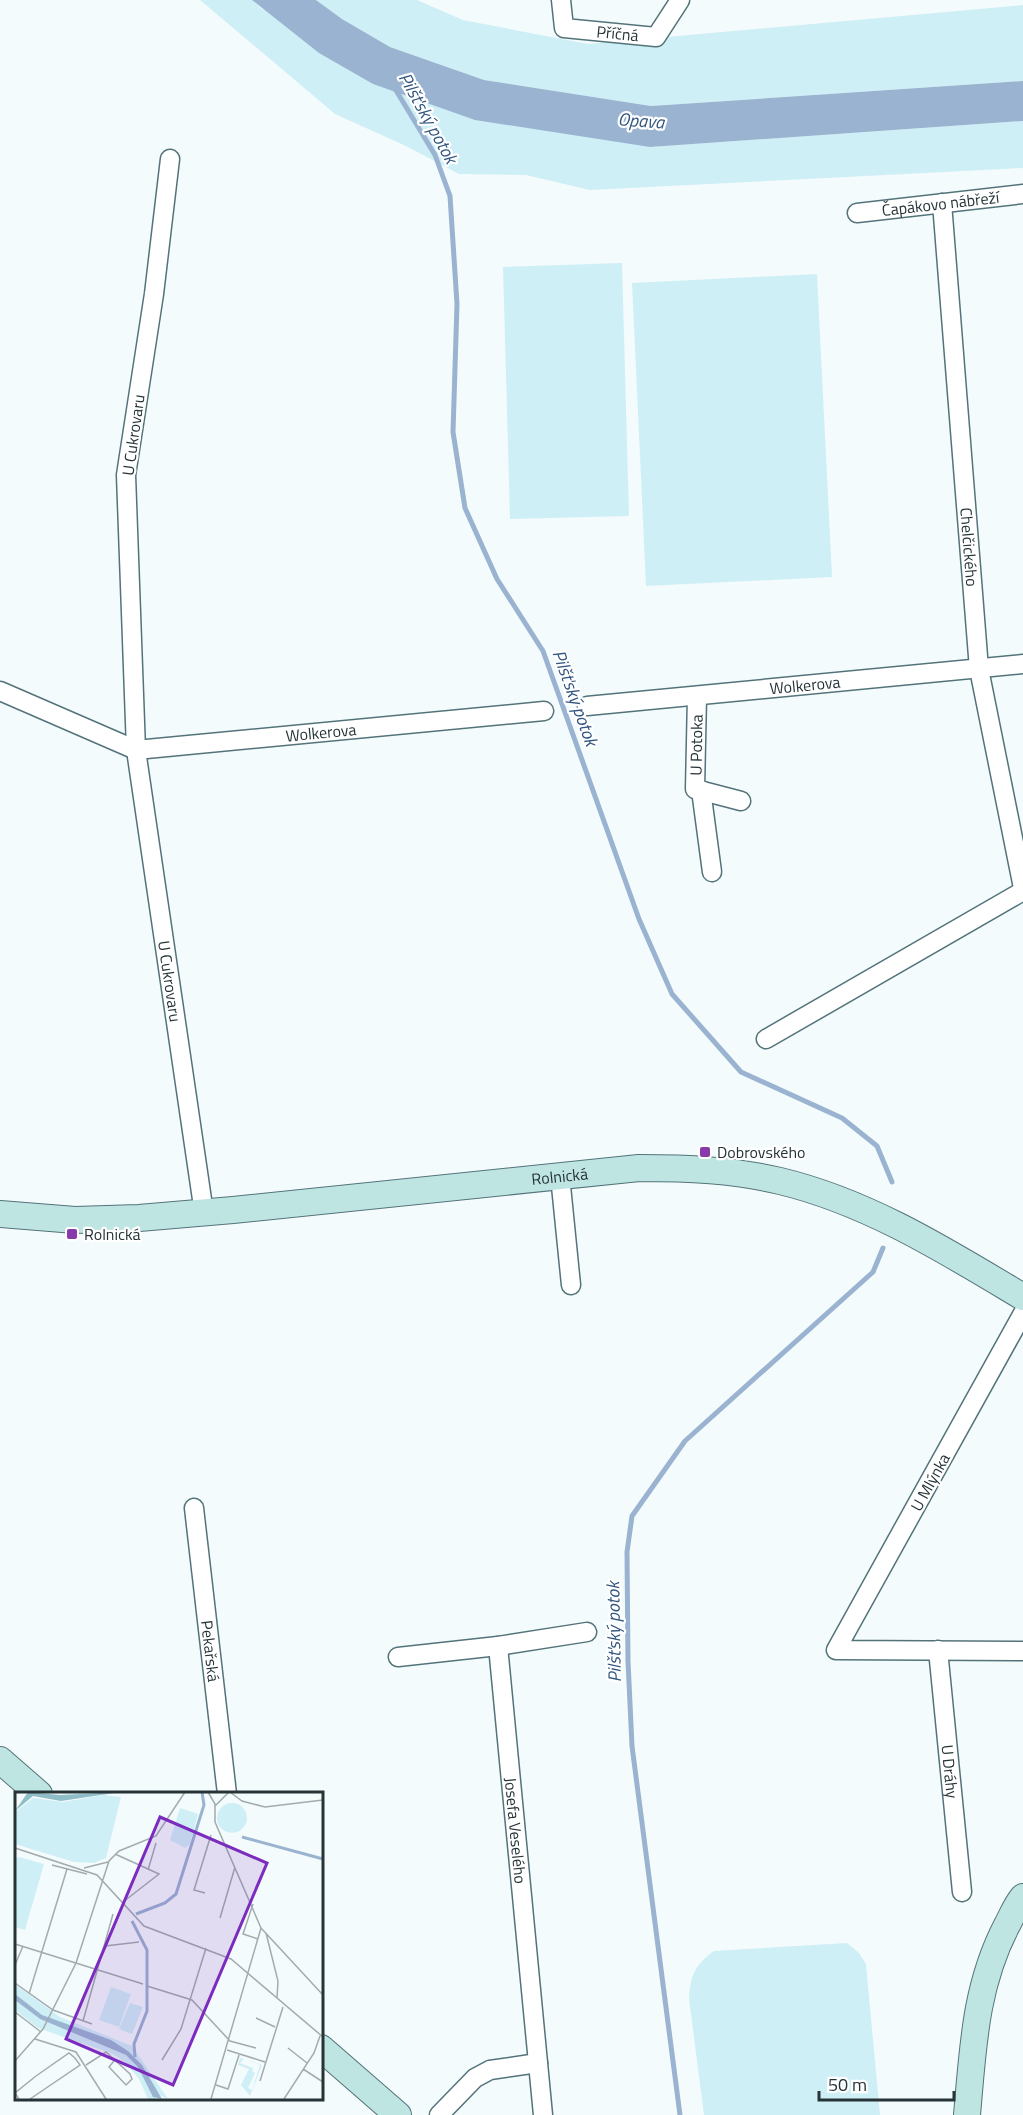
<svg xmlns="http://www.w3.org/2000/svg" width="1023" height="2115" font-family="'Titillium Web',sans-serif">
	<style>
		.green { fill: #cfeff6 }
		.water { fill: #9ab3d0 }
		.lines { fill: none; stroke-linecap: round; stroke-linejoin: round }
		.stream { stroke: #9ab3d0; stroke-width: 5 }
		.street-casing { stroke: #53737a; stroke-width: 21 }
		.secondary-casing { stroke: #53737a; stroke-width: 28 }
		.street { stroke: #fff; stroke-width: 18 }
		.secondary { stroke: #bfe5e3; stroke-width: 26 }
		.poi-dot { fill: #883aab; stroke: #fff; stroke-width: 2 }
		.labels { text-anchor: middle; stroke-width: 4.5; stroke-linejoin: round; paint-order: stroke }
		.street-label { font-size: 16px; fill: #263437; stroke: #fff }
		.poi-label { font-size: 16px; fill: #263437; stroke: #fff; text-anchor: start }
		.water-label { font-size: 18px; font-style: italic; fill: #31567f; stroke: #fff }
		.inset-river { fill: none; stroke: #9ab3d0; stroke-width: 3 }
		.inset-road { fill: none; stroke: #a2abad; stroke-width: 1.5 }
		.view { fill: #7b2cbf; fill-opacity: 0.15; stroke: #7b2cbf; stroke-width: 3 }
		.inset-edge { fill: none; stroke: #263437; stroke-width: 3 }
	</style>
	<rect width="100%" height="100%" fill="#f4fbfc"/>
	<path class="green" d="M 200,0 L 252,0 L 262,9 L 650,147 L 1023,121 L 1023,168 L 590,190 L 526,175 L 459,174 L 406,146 L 335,114 Z
		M 316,0 L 417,0 L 463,20 L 588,44 L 1023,5 L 1023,81 L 651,106 L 484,80 L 390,47 L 342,19 Z
		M 622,263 L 629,516 L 510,519 L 503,267 Z
		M 817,274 L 832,577 L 646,586 L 632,283 Z
		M 847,1943 L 859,1953 L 866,1964 L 880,2115 L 704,2115 L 689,1999 C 690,1977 695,1964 714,1951 Z"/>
	<path class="water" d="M 252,0 L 316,0 L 342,19 L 390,47 L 484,80 L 651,106 L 1023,81 L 1023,121 L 650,147 L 475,120 L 373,84 L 319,53 Z"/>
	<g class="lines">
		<path class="stream" d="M 394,87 L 435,155 L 450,196 L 457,304 L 453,432 L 465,508 L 497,579 L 543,651 L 639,919 L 672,994 L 741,1072 L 842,1118 L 877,1146 L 892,1182
			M 680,2115 L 632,1746 L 628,1661 L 627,1552 L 632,1516 L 685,1441 L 873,1272 L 883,1248"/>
		<defs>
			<g id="street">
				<path id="s1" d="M 561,0 L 564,28 L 656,37 L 680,0"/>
				<path id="s2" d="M 170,159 L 154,294 L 126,475 L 136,750 L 204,1213"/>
				<path id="s3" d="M 942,203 L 979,669 L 1023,888"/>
				<path id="s4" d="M 857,213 L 1023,194"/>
				<path id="s5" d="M 0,691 L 136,750 L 544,711"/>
				<path d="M 697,696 L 695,789 L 741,801"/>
				<path id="s6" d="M 587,706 L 1023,664"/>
				<path d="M 701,790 L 712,872"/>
				<path d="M 766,1039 L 1023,891"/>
				<path d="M 560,1176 L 571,1285"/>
				<path d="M 1023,1313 L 836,1650 L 1023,1651"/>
				<path id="s7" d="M 194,1508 L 227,1794"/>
				<path d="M 498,1646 L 587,1632"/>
				<path id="s8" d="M 938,1650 L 962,1892"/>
				<path id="s9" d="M 398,1657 L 498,1646 L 543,2115"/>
				<path d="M 439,2115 L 475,2078 L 490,2070 L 538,2063"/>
			</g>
			<g id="secondary">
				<path id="s10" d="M 0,1214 L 75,1220 L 139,1218 L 233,1210 L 639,1168 C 687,1168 734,1170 780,1181 C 868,1202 946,1251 1023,1297"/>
				<path d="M 0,1760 L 39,1794"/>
				<path d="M 321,2048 L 398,2115"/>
				<path d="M 967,2115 C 973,2048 975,1986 1007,1925 C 1012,1916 1016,1905 1023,1897"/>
			</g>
		</defs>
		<use href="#street" class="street-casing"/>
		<use href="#secondary" class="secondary-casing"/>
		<use href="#street" class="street"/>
		<use href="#secondary" class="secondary"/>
	</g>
	<g class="poi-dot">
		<rect x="699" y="1146" width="12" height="12" rx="3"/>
		<rect x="66" y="1228" width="12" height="12" rx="3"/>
	</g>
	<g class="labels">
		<g class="street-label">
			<text dy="6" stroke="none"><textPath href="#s1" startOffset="82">Příčná</textPath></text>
			<text dy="6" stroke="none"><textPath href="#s4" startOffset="84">Čapákovo nábřeží</textPath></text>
			<text transform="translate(133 435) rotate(-82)" y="6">U Cukrovaru</text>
			<text dy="6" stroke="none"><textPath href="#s3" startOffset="345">Chelčického</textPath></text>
			<text dy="6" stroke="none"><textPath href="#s6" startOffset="219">Wolkerova</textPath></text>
			<text dy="6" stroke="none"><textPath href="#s5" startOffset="334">Wolkerova</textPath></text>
			<text transform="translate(696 745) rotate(-89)" y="6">U Potoka</text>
			<text dy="6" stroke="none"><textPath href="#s2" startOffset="828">U Cukrovaru</textPath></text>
			<text dy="6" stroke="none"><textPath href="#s10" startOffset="562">Rolnická</textPath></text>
			<text transform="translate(930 1482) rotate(-61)" y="6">U Mlýnka</text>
			<text dy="6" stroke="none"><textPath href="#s7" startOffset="144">Pekařská</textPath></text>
			<text dy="6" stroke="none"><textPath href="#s8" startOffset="122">U Dráhy</textPath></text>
			<text dy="6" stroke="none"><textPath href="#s9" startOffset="286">Josefa Veselého</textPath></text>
		</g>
		<g class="poi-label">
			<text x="717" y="1158">Dobrovského</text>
			<text x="84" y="1240">Rolnická</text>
		</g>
		<g class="water-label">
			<text transform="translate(428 118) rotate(61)" y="6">Pilšťský potok</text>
			<text transform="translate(641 121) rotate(4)" y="6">Opava</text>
			<text transform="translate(575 698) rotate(70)" y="6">Pilšťský potok</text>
			<text transform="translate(614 1632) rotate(-91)" y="6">Pilšťský potok</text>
		</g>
	</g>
	<g transform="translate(15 1792)">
		<rect width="308" height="308" fill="#f4fbfc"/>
		<path d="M 89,3 L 106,5 L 91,66 L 79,71 L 59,70 L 0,52 L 0,20 L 18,6 L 48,10 ZM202 26a15 15 0 1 1 30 0a15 15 0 1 1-30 0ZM 165,16 L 183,22 L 175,52 L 170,56 L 155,48 ZM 4,65 L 29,72 L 10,138 L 0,135 L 0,66 ZM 0,192 L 45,225 L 117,254 L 153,307 L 142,302 L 113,259 L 27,223 L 0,202 ZM 96,195 L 116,202 L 104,235 L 84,228 ZM 0,208 L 25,227 L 111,263 L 123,275 L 140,307 L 133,307 L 124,287 L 110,270 L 98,262 L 23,236 L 0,218 ZM 115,211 L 128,215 L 117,242 L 104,237 ZM 225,266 L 229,267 L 225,271 L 238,276 L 237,280 L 234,277 L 240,281 L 233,296 L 237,298 L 245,273 L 230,267 L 247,273 L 235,304 L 226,293 L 234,277 L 223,273 Z" fill="#cfeff6"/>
		<path d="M 13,0 L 45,3 L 106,0 L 46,9 L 18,4 L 0,19 Z" fill="#90bec8"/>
		<path d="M 0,202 L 27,223 L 96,248 L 113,259 L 127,273 L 147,307 L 138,305 L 123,275 L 111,263 L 25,227 L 0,208 Z" fill="#9ab3d0"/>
		<path class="inset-river" d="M 227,45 L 308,67M 121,122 L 150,111 L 161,102 L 189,13 L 187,0M 117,129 L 132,158 L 132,219 L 119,252 L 120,265"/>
		<path class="inset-road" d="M 193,0 L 200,12 L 200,30 L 246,136 L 196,307M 215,0 L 227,9 L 250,15 L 308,8M 200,14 L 214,0M 0,56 L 82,83 L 129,134 L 216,167 L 308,245M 100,62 L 144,82 L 108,110M 37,73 L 72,82M 69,76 L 93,70M 133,78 L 141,51M 190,101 L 179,98 L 196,43M 238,112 L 228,142 L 243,147M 205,126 L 220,75M 246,136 L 308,203M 251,141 L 263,189 L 262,206M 0,152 L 128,192M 90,154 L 124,150M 0,173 L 8,154M 0,191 L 38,218 L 77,232M 132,194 L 177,208 L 215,249 L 241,256M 14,202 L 52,77M 0,220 L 26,240M 241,226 L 260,235M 68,229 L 98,122M 20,247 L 61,260 L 91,307M 273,256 L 292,271M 212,258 L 250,270M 147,268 L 166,237 L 191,156M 0,269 L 28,237 L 61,171 L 94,69 L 104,59 L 141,44 L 170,0M 71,273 L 91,260 L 115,282 L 117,287 L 111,293 L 94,275 L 99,269M 288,277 L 308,290M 245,289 L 268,215M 201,293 L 213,297 L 224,263M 4,307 L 0,301 L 21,284 L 54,261 L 60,266 L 65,273 L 15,307M 269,307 L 299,261 L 305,244"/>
		<path class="view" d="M 145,25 L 252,71 L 158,293 L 51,247 Z"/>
		<rect width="308" height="308" class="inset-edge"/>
	</g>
	<path d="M819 2091v9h135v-9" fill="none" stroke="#263437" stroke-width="3"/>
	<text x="828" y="2091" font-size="18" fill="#263437" stroke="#ffffff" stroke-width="4.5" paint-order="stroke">50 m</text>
</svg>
